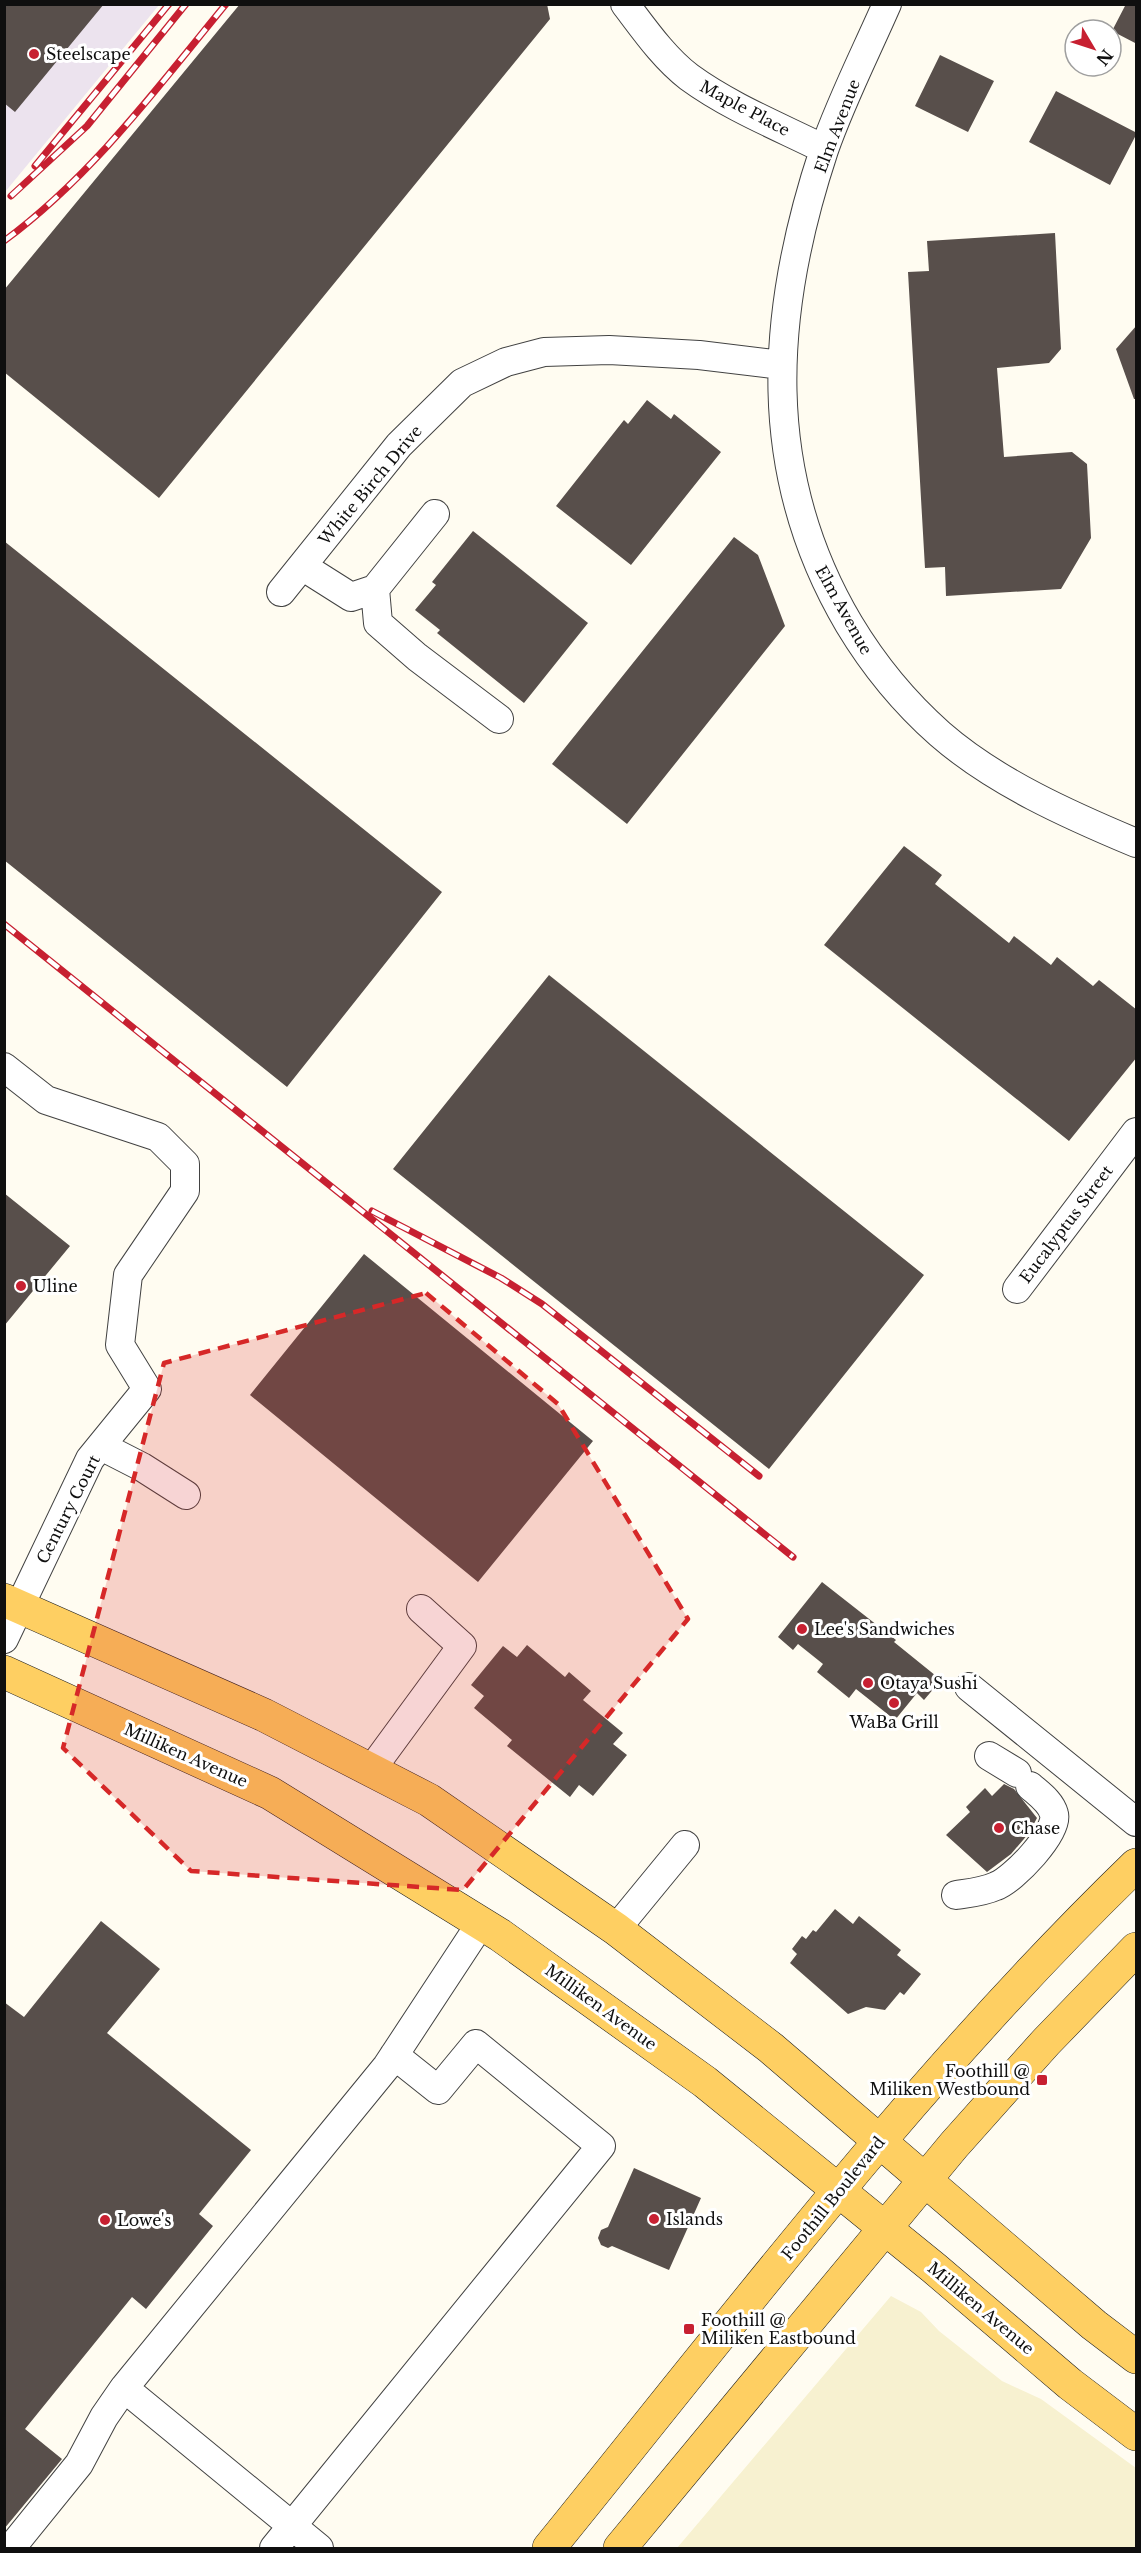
<svg xmlns="http://www.w3.org/2000/svg" width="1141" height="2553" font-family="'Libre Baskerville',serif">
	<style>
		.industrial { fill: #ece3ee }
		.farmland { fill: #f7f1d0 }
		.building { fill: #584f4b }
		.lines { fill: none; stroke-linecap: round; stroke-linejoin: round }
		.minor-casing { stroke: #424242; stroke-width: 30 }
		.major-casing { stroke: #202020; stroke-width: 34 }
		.minor { stroke: #fff; stroke-width: 28 }
		.major { stroke: #fecf62; stroke-width: 33 }
		.rail-casing { stroke: #c72031; stroke-width: 7 }
		.rail { stroke: #fff; stroke-width: 4.5; stroke-dasharray: 14; stroke-linecap: butt }
		.marked { fill: #d62828; fill-opacity: 0.2; stroke: #d62828; stroke-width: 4.5; stroke-dasharray: 12 8; stroke-linejoin: round }
		.poi-dot { fill: #c72031; stroke: #fff; stroke-width: 2 }
		.labels { text-anchor: middle; stroke-width: 6; stroke-linejoin: round; paint-order: stroke }
		.poi-label { font-size: 16px; fill: #0f0f0f; stroke: #fff; text-anchor: start }
		.street-label { font-size: 16px; fill: #0f0f0f; stroke: #fff }
	</style>
	<rect width="100%" height="100%" fill="#fffcf1"/>
	<path class="industrial" d="M 5,5 L 159,5 L 5,192 Z"/>
	<path class="farmland" d="M 891,2296 L 921,2312 L 939,2331 L 1002,2381 L 1041,2399 L 1136,2468 L 1136,2548 L 677,2548 Z"/>
	<path class="building" d="M 4,4 L 104,4 L 15,112 L 4,103 Z
		M 240,4 L 547,4 L 550,19 L 159,498 L 4,372 L 4,290 Z
		M 1126,4 L 1137,4 L 1137,44 L 1112,31 Z
		M 940,55 L 994,81 L 968,132 L 915,106 Z
		M 1056,91 L 1137,133 L 1110,185 L 1029,142 Z
		M 1055,233 L 1061,349 L 1049,363 L 997,368 L 1004,457 L 1072,452 L 1087,464 L 1091,538 L 1061,589 L 946,596 L 945,567 L 925,568 L 908,272 L 929,271 L 927,241 Z
		M 1137,325 L 1137,399 L 1134,399 L 1116,349 Z
		M 647,400 L 671,419 L 674,414 L 721,452 L 631,565 L 556,506 L 624,420 L 628,424 Z
		M 473,531 L 588,623 L 524,703 L 437,633 L 440,630 L 415,610 L 436,585 L 432,582 Z
		M 734,537 L 758,555 L 785,626 L 627,824 L 552,764 Z
		M 4,541 L 442,892 L 287,1087 L 4,860 Z
		M 904,846 L 942,875 L 935,884 L 1009,943 L 1014,936 L 1051,965 L 1057,957 L 1093,986 L 1099,980 L 1137,1010 L 1137,1057 L 1069,1141 L 824,945 Z
		M 549,975 L 924,1275 L 769,1469 L 393,1169 Z
		M 4,1193 L 70,1246 L 4,1326 Z
		M 364,1254 L 593,1441 L 478,1582 L 250,1395 Z
		M 822,1582 L 896,1640 L 894,1642 L 941,1680 L 924,1700 L 917,1693 L 895,1720 L 856,1689 L 849,1698 L 817,1672 L 823,1664 L 798,1644 L 793,1650 L 778,1637 Z
		M 527,1645 L 565,1677 L 569,1672 L 591,1691 L 583,1700 L 623,1733 L 613,1744 L 627,1755 L 593,1796 L 579,1785 L 570,1797 L 507,1746 L 512,1740 L 474,1708 L 484,1696 L 471,1685 L 503,1646 L 517,1657 Z
		M 1004,1784 L 1014,1789 L 1037,1818 L 1029,1833 L 1011,1854 L 987,1872 L 946,1835 L 970,1812 L 966,1807 L 985,1788 L 992,1796 Z
		M 835,1909 L 853,1924 L 859,1916 L 901,1950 L 897,1955 L 921,1974 L 904,1995 L 900,1992 L 885,2010 L 866,2007 L 848,2014 L 790,1963 L 797,1954 L 792,1949 L 802,1936 L 806,1939 L 813,1930 L 816,1932 Z
		M 101,1921 L 160,1969 L 107,2033 L 251,2150 L 199,2214 L 213,2226 L 146,2309 L 132,2297 L 25,2429 L 62,2459 L 4,2529 L 4,2002 L 24,2017 Z
		M 634,2168 L 701,2198 L 669,2270 L 612,2246 L 608,2248 L 601,2245 L 598,2238 L 601,2230 L 608,2227 Z"/>
	<g class="lines">
		<defs>
			<path id="minor" d="M 625,4 C 644,29 664,58 689,77 C 730,107 780,127 824,149
				M 887,4 C 866,52 841,101 824,150 C 770,313 759,472 849,624 C 873,664 905,703 940,734 C 995,782 1069,815 1136,843
				M 302,566 L 351,597 L 375,589 L 435,514
				M 375,589 L 378,623 L 417,657 L 499,719
				M 281,592 L 399,445 L 462,383 L 506,362 L 544,352 L 609,350 L 699,355 L 781,365
				M 4,1067 L 46,1100 L 158,1137 L 185,1164 L 185,1191 L 128,1275 L 120,1345 L 147,1389 L 90,1459 L 4,1639
				M 1017,1289 L 1136,1132
				M 101,1446 L 142,1467 L 186,1495
				M 969,1687 L 1136,1822
				M 989,1756 L 1017,1773
				M 371,1770 L 462,1646 L 421,1609
				M 956,1895 C 970,1893 983,1892 996,1886 C 1013,1880 1059,1832 1054,1814 C 1051,1802 1039,1794 1030,1786
				M 616,1929 L 685,1845
				M 124,2388 L 319,2548
				M 11,2548 L 79,2464 L 104,2417 L 124,2388 L 387,2066 L 481,1923
				M 274,2548 L 601,2146 L 476,2044 L 438,2090 L 394,2055"/>
			<path id="major" d="M 4,1600 L 264,1715 L 429,1800 L 616,1929 L 771,2048 L 1094,2325 L 1136,2357
				M 4,1672 L 270,1793 L 500,1935 L 705,2082 L 934,2268 L 1070,2384 L 1136,2434
				M 549,2548 C 738,2315 920,2074 1136,1865
				M 620,2548 L 954,2145 L 1046,2042 L 1136,1949"/>
		</defs>
		<use href="#minor" class="minor-casing"/>
		<use href="#major" class="major-casing"/>
		<use href="#minor" class="minor"/>
		<use href="#major" class="major"/>
		<defs>
			<path id="rail" d="M 35,166 L 169,4
				M 11,196 L 87,126 L 186,4
				M 4,241 C 92,176 157,88 226,4
				M 4,924 L 793,1557
				M 372,1211 L 501,1278 L 542,1304 L 759,1476"/>
		</defs>
		<use href="#rail" class="rail-casing"/>
		<use href="#rail" class="rail"/>
	</g>
	<path class="marked" d="M 426,1293 L 558,1404 L 688,1619 L 463,1890 L 191,1871 L 63,1748 L 164,1363 Z"/>
	<g class="poi-dot">
		<circle cx="34" cy="54" r="6"/>
		<circle cx="21" cy="1286" r="6"/>
		<circle cx="802" cy="1629" r="6"/>
		<circle cx="868" cy="1683" r="6"/>
		<circle cx="894" cy="1703" r="6"/>
		<circle cx="999" cy="1828" r="6"/>
		<rect x="1036" y="2074" width="12" height="12" rx="3"/>
		<circle cx="654" cy="2219" r="6"/>
		<circle cx="105" cy="2220" r="6"/>
		<rect x="683" y="2323" width="12" height="12" rx="3"/>
	</g>
	<g class="labels">
		<g class="poi-label">
			<text x="46" y="60">Steelscape</text>
			<text x="33" y="1292">Uline</text>
			<text x="814" y="1635">Lee's Sandwiches</text>
			<text x="880" y="1689">Otaya Sushi</text>
			<text x="894" y="1728" text-anchor="middle">WaBa Grill</text>
			<text x="1011" y="1834">Chase</text>
			<text x="1030" y="2077" text-anchor="end">Foothill @<tspan x="1030" dy="18">Miliken Westbound</tspan></text>
			<text x="666" y="2225">Islands</text>
			<text x="117" y="2226">Lowe's</text>
			<text x="701" y="2326">Foothill @<tspan x="701" dy="18">Miliken Eastbound</tspan></text>
		</g>
		<g class="street-label">
			<text transform="translate(745 108) rotate(28)" y="6">Maple Place</text>
			<text transform="translate(837 126) rotate(-69)" y="6">Elm Avenue</text>
			<text transform="translate(370 485) rotate(-50)" y="6">White Birch Drive</text>
			<text transform="translate(844 610) rotate(61)" y="6">Elm Avenue</text>
			<text transform="translate(1066 1224) rotate(-53)" y="6">Eucalyptus Street</text>
			<text transform="translate(68 1509) rotate(-63)" y="6">Century Court</text>
			<text transform="translate(186 1755) rotate(24)" y="6">Milliken Avenue</text>
			<text transform="translate(601 2007) rotate(36)" y="6">Milliken Avenue</text>
			<text transform="translate(833 2198) rotate(-51)" y="6">Foothill Boulevard</text>
			<text transform="translate(981 2308) rotate(40)" y="6">Milliken Avenue</text>
		</g>
	</g>
	<rect width="1141" height="2553" fill="none" stroke="#0f0f0f" stroke-width="12"/>
	<g transform="translate(1093 48) rotate(129)"><circle r="28" fill="#ffffff" stroke="#9f9f9f" stroke-width="1.5"/>
	<path d="M0-4.5L10 22L0 15L-10 22Z" fill="#c72031"/>
	<text y="-9" font-size="16" font-weight="bold" text-anchor="middle" fill="#0f0f0f">N</text>
	</g>
</svg>
